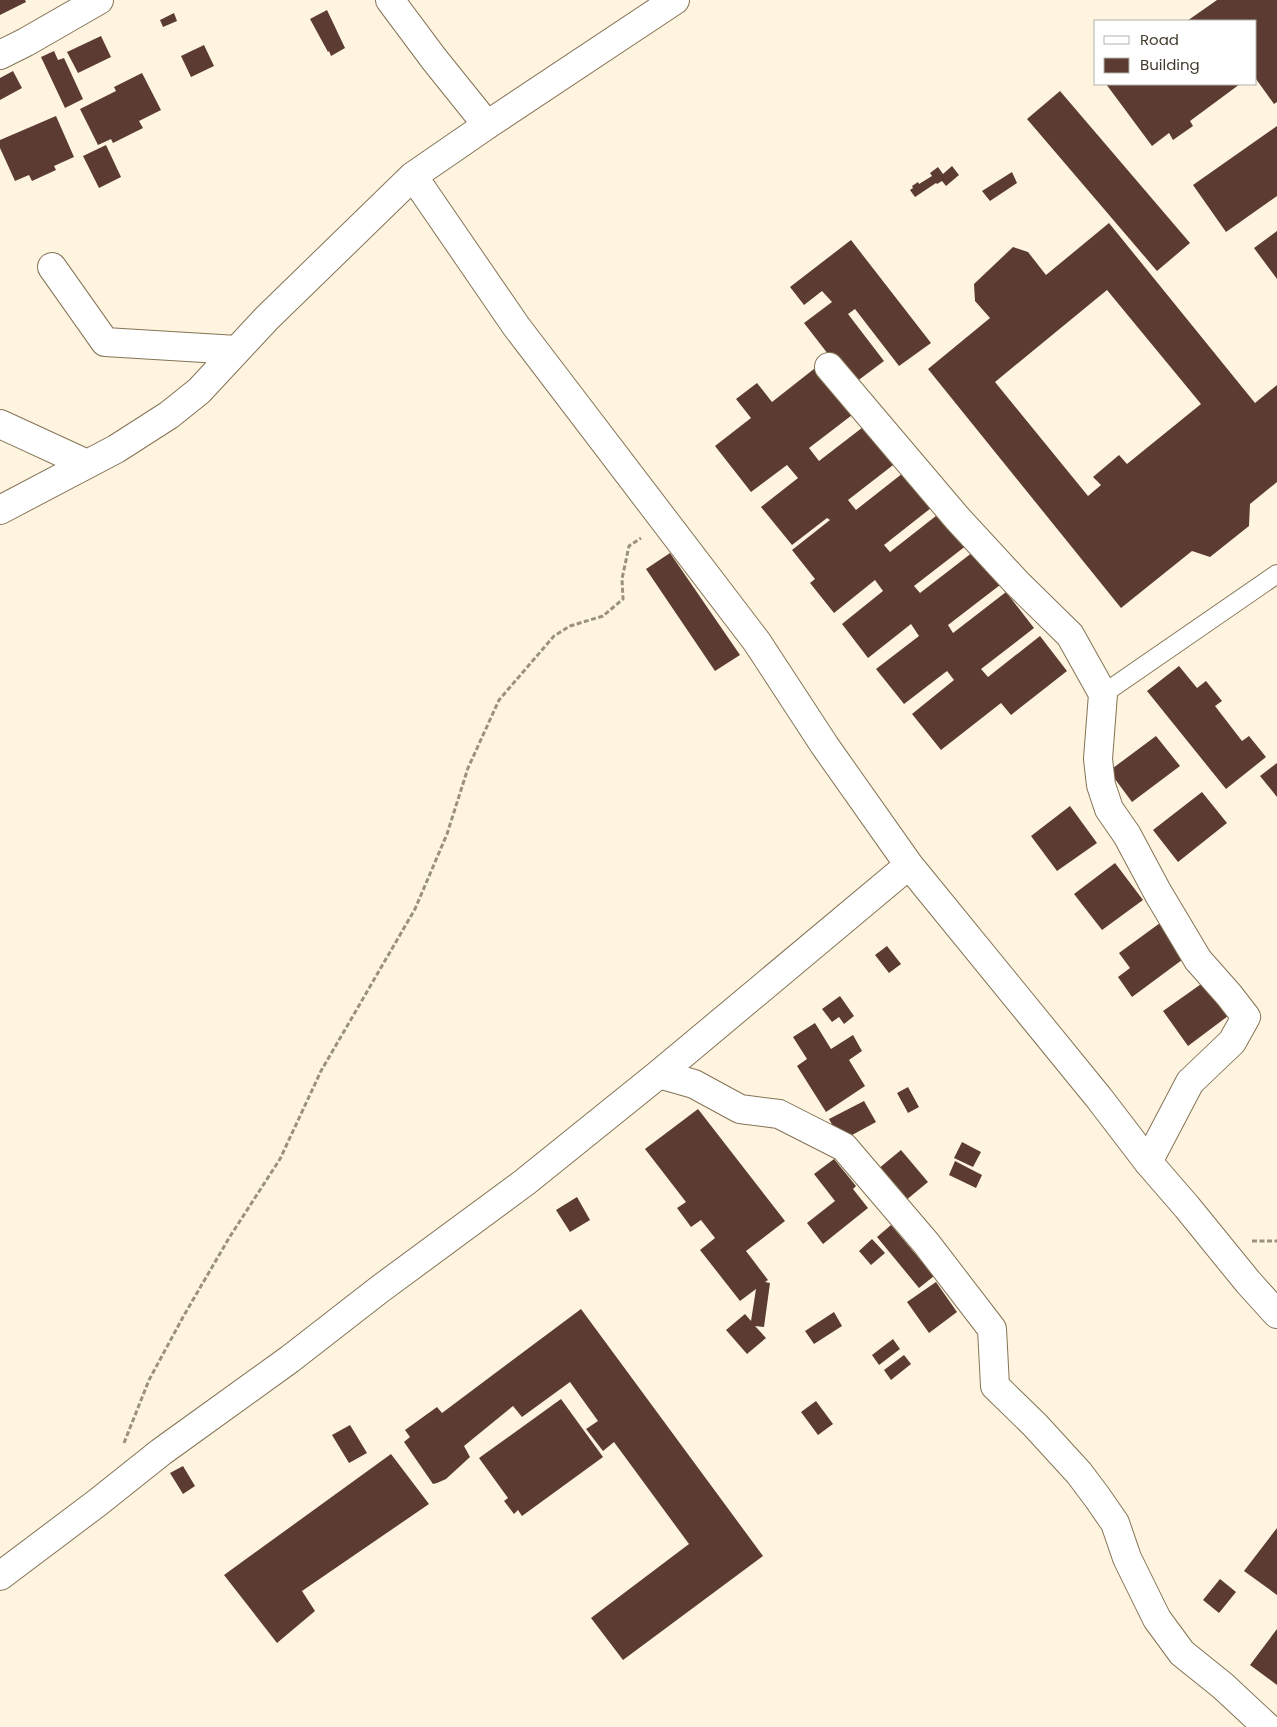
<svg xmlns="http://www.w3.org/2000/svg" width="1277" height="1727" font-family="Poppins,sans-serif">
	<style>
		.building { fill: #5c3c32; fill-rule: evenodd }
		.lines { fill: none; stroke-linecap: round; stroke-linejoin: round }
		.service-casing { stroke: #847455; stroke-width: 20 }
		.minor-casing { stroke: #847455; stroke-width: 30 }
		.path { stroke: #9a9180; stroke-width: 3; stroke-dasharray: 5 2.5; stroke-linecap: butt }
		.service { stroke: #fff; stroke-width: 18 }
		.minor { stroke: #fff; stroke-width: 28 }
	</style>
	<rect width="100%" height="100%" fill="#fff4e0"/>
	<path class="building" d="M 0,0 L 25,0 L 26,2 L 0,15 Z
		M 1217,0 L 1277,0 L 1277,102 L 1274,104 L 1256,79 L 1256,21 L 1187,21 Z
		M 327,10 L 345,48 L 331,56 L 329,51 L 328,52 L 310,19 Z
		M 174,13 L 177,21 L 163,27 L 160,20 Z
		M 101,36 L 111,57 L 78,73 L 67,52 Z
		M 204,45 L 214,66 L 191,77 L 181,56 Z
		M 54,51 L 58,60 L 64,58 L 83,99 L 65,108 L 41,57 Z
		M 13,71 L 22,88 L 0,100 L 0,78 Z
		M 142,73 L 161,110 L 139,121 L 143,128 L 113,143 L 111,139 L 98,145 L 80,109 L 116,91 L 114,87 Z
		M 1106,84 L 1240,84 L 1190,121 L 1193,126 L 1173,140 L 1169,133 L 1152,146 Z
		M 1060,91 L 1190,243 L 1157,271 L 1027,119 Z
		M 56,116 L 74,157 L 54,166 L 56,170 L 32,181 L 29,175 L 15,181 L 0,148 L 0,140 Z
		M 1277,126 L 1277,196 L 1226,232 L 1193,185 Z
		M 106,145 L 121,177 L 99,188 L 83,156 Z
		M 952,166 L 959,175 L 946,186 L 942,181 L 937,184 L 936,183 L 915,197 L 910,190 L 913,188 L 912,186 L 918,182 L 919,184 L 932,176 L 930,173 L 938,167 L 943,174 Z
		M 1012,172 L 1017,183 L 990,201 L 982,191 Z
		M 1109,223 L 1255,403 L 1277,385 L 1277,482 L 1250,504 L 1249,526 L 1210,557 L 1192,551 L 1121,608 L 928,369 L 990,318 L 975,301 L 974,284 L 1013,247 L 1028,252 L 1046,275 ZM 1107,290 L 1201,404 L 1127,464 L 1119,455 L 1093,477 L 1101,485 L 1088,496 L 995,382 Z
		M 1277,231 L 1277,279 L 1254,248 Z
		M 851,240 L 931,343 L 899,366 L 855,309 L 848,314 L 884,361 L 852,385 L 804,323 L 832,302 L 822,291 L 804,305 L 790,287 Z
		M 819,365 L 856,412 L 809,448 L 819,461 L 867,424 L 897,462 L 848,500 L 856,510 L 903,473 L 931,508 L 884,545 L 890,552 L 941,512 L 967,545 L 914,586 L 920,593 L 973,552 L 1000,585 L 948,625 L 953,633 L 1006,592 L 1034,628 L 981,669 L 988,677 L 1040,636 L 1067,671 L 1011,715 L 1001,703 L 941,750 L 912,714 L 954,680 L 947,671 L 904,704 L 876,669 L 919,636 L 911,624 L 868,658 L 842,624 L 883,591 L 875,580 L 834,613 L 810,583 L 815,579 L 792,550 L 830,520 L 827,518 L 792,545 L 761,507 L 798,478 L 787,465 L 751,492 L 715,446 L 751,418 L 736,399 L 757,383 L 772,402 Z
		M 670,553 L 740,655 L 715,671 L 646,569 Z
		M 1179,666 L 1197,688 L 1206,681 L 1222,701 L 1215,706 L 1242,741 L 1249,736 L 1266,757 L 1226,789 L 1147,691 Z
		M 1156,736 L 1180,766 L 1132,802 L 1109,771 Z
		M 1277,763 L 1277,797 L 1260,776 Z
		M 1202,792 L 1227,823 L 1178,862 L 1153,830 Z
		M 1070,806 L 1097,843 L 1057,871 L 1031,836 Z
		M 1115,863 L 1143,900 L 1102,930 L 1074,894 Z
		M 1160,923 L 1186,957 L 1132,997 L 1118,977 L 1130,968 L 1119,953 Z
		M 887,946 L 901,964 L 889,973 L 875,955 Z
		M 1204,982 L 1228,1016 L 1188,1046 L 1163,1011 Z
		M 840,996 L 854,1016 L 844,1024 L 839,1017 L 832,1022 L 822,1009 Z
		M 815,1023 L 831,1049 L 853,1035 L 862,1051 L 849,1060 L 865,1086 L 826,1112 L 797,1066 L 807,1059 L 793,1037 Z
		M 908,1087 L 919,1107 L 908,1113 L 897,1093 Z
		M 864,1101 L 876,1122 L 841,1141 L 829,1119 Z
		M 698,1109 L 785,1221 L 746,1251 L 768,1280 L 765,1282 L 770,1283 L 764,1327 L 755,1326 L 766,1338 L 747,1354 L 726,1330 L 745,1314 L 751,1321 L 756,1289 L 740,1301 L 700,1250 L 715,1238 L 701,1220 L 691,1227 L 677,1208 L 686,1202 L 645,1149 Z
		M 962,1142 L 981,1152 L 973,1167 L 954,1158 Z
		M 901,1150 L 928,1182 L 905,1201 L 878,1169 Z
		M 834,1159 L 856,1186 L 853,1189 L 868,1208 L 823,1244 L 807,1223 L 835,1201 L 814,1174 Z
		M 955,1161 L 982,1175 L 976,1188 L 949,1175 Z
		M 577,1197 L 590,1220 L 570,1232 L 556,1210 Z
		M 891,1225 L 934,1276 L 919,1288 L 877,1237 Z
		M 872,1239 L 885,1253 L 871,1265 L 859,1251 Z
		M 936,1282 L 957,1312 L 929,1333 L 907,1302 Z
		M 581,1309 L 763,1556 L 623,1660 L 591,1618 L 689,1544 L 614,1442 L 603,1451 L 586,1429 L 598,1421 L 570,1382 L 522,1417 L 513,1406 L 464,1446 L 470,1457 L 446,1479 L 437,1483 L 433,1484 L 404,1442 L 410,1437 L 405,1430 L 437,1407 L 442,1413 Z
		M 834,1312 L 842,1326 L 814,1344 L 805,1331 Z
		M 893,1339 L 900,1349 L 879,1365 L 872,1355 Z
		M 904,1355 L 911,1364 L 891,1380 L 884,1370 Z
		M 561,1399 L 603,1457 L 522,1516 L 518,1510 L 514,1514 L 504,1501 L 508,1498 L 479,1458 Z
		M 816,1401 L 833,1424 L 818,1435 L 801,1412 Z
		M 350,1425 L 367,1453 L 349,1463 L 332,1435 Z
		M 391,1454 L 429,1504 L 302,1591 L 315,1611 L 277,1643 L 224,1575 Z
		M 183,1466 L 195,1486 L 183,1494 L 170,1473 Z
		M 1277,1528 L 1277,1595 L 1244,1571 Z
		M 1220,1579 L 1236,1592 L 1219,1613 L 1203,1600 Z
		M 1277,1629 L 1277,1685 L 1250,1665 Z"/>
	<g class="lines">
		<defs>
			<path id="service" d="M 1103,694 L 1277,574"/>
			<path id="minor" d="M 390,0 L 434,59 L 487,125
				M 0,55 L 26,42 L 99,0
				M 413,176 L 516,326 L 757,642 L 825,746 L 909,865 L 1099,1098 L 1148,1162 L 1187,1207 L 1248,1282 L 1277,1314
				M 52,267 L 105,342 L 237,350
				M 829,367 L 957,518 L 1017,583 L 1070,635 L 1103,694 L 1098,759 L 1101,785 L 1109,809 L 1127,835 L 1158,893 L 1198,960 L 1229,995 L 1246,1017 L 1232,1042 L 1190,1082 L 1148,1162
				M 0,424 L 87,464
				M 0,510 L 116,449 L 169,415 L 199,391 L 267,318 L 413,176 L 487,125 L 675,0
				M 659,1074 L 694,1084 L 740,1109 L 779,1114 L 844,1147 L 926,1243 L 992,1329 L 995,1386 L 1035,1425 L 1079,1473 L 1097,1497 L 1115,1523 L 1127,1558 L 1157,1619 L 1182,1653 L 1223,1686 L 1267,1727
				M 0,1576 L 97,1503 L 161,1452 L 290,1359 L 380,1289 L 525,1182 L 659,1074 L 909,865"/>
		</defs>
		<use href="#service" class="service-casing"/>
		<use href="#minor" class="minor-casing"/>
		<path class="path" d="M 1252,1241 L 1277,1241
			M 124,1443 L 149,1380 L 183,1317 L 229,1238 L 280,1159 L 321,1071 L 415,909 L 447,834 L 468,768 L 499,700 L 554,636 L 570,626 L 603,616 L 623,599 L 622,579 L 629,546 L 641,538"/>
		<use href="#service" class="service"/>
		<use href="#minor" class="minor"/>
	</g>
	<rect x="1094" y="20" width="162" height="65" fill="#ffffff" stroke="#b4b1ab"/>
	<rect x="1104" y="36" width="25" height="8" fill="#ffffff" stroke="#b4b1ab"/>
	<text x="1140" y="45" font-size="15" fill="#433c2e">Road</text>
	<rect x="1104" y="58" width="25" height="15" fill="#5c3c32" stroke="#b4b1ab"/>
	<text x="1140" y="70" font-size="15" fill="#433c2e">Building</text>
</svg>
